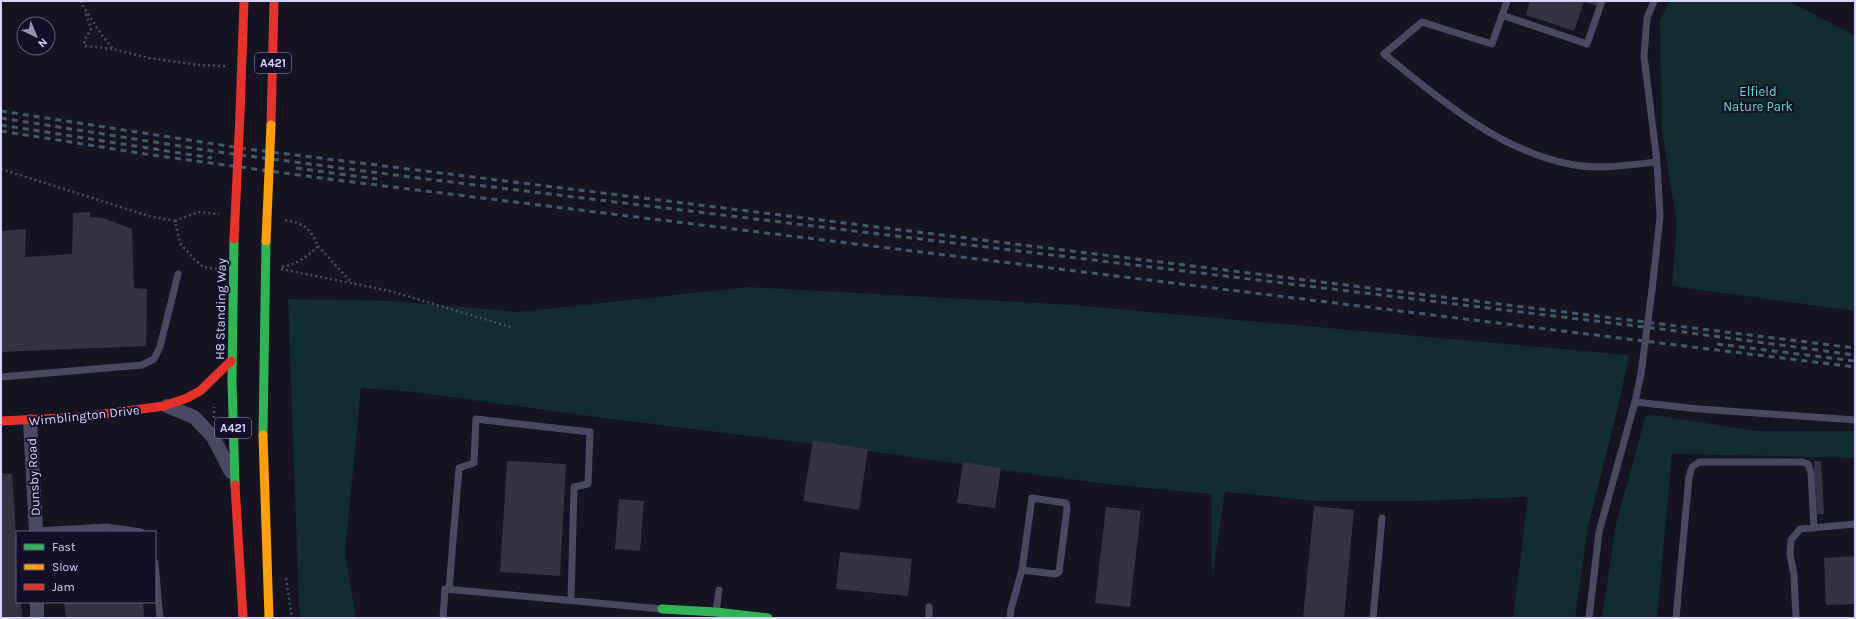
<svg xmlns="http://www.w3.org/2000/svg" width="1856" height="619" font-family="Karla,sans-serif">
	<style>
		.green { fill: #132c2d }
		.building { fill: #343243 }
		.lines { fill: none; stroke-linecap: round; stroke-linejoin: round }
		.path { stroke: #44505f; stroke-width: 2.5; stroke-dasharray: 2 3; stroke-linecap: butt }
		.lane { stroke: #4a4962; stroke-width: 7 }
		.street { stroke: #4a4962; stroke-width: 14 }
		.fast { stroke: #30b455; stroke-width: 9 }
		.slow { stroke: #ff9f0a; stroke-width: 9 }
		.jam { stroke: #e5322d; stroke-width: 9 }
		.rail { stroke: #43596b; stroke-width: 3; stroke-dasharray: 6 5; stroke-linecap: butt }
		.lane-bridge { stroke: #4a4962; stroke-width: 7 }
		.slow-bridge { stroke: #ff9f0a; stroke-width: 9 }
		.jam-bridge { stroke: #e5322d; stroke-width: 9 }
		.labels { text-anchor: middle; stroke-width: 4; stroke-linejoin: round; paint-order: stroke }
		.shield { fill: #130f26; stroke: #9e99be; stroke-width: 1 }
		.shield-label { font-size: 12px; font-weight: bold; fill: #d9d4ff }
		.park-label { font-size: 13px; fill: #5fe0c0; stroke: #130f26 }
		.street-label { font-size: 13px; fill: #d9d4ff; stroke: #130f26 }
	</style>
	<rect width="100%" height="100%" fill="#161421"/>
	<path class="green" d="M 1670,1 L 1789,1 L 1855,36 L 1855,311 L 1672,286 L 1677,224 L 1662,132 L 1660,20 Z
		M 747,287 L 1073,305 L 1629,355 L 1619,403 L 1588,527 L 1575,618 L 1513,618 L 1528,497 L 1414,501 L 1317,501 L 1225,492 L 1212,578 L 1211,494 L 1115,485 L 1008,471 L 848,448 L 603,418 L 415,392 L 361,388 L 345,553 L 356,618 L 301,618 L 299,607 L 288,299 L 393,301 L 519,312 Z
		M 1646,415 L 1661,416 L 1755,431 L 1855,431 L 1855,458 L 1672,454 L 1657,618 L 1602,618 L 1616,524 Z"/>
	<path class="building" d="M 1530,1 L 1599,1 L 1597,6 L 1584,2 L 1574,31 L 1526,15 Z
		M 90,212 L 90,217 L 103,218 L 132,229 L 134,288 L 147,289 L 146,346 L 1,352 L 1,231 L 26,229 L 25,257 L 72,254 L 73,213 Z
		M 813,440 L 868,449 L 859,510 L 803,501 Z
		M 507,461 L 566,464 L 560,576 L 500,572 Z
		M 1814,461 L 1821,461 L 1824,514 L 1817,514 Z
		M 963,462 L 1001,468 L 995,508 L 957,503 Z
		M 1,473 L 12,474 L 17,546 L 17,602 L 21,602 L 22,617 L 1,618 Z
		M 619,499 L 644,501 L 640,551 L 615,549 Z
		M 1314,506 L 1354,510 L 1344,618 L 1303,618 Z
		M 1106,507 L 1141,511 L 1130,607 L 1095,603 Z
		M 840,552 L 912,559 L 908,596 L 836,589 Z
		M 1855,556 L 1855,604 L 1826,605 L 1824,558 Z
		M 64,602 L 143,602 L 144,618 L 66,618 Z"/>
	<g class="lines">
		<path class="path" d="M 80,1 L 101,34 L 113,49 L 149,58 L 199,65 L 225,66
			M 86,14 L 91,29 L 84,41 L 85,46 L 113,49
			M 1,169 L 149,216 L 175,221
			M 318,246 L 352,283
			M 282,267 C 298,264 307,257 318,246 C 310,227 303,223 284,220
			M 217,269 L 203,267 L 193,258 L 180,243 L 175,221 L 198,212 L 219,214
			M 281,269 L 390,291 L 511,327
			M 214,418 L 214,407
			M 286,578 L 292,618"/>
		<path class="lane" d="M 1507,1 L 1492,44 L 1422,22 L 1384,54 C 1440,99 1496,149 1569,164 C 1597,170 1628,165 1657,162
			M 1502,15 L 1587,44 L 1602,1
			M 1652,290 L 1660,217 L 1657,162 L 1644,56 L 1647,18 L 1654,1
			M 1,377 L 142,365 L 154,359 L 160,347 L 178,274
			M 1635,402 L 1699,409 L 1855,420
			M 36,531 L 107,527 L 141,532
			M 155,563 L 160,618
			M 449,589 L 459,468 L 474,463 L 476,419 L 590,432 L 588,484 L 574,487 L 571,600
			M 716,612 L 719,590
			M 443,618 L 445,589 L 662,609
			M 929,618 L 929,607
			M 1010,618 L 1011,609 L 1022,570 L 1032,498 L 1066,503 L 1067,509 L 1059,572 L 1055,574 L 1022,570
			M 1373,618 L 1382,518
			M 1589,618 L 1599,532 L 1635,402 L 1641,374
			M 1676,618 L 1689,477 L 1692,467 L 1699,462 L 1802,462 L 1808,464 L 1811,473 L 1814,527
			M 1796,618 L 1794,575 L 1790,554 L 1791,540 L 1800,529 L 1855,524"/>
		<path class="street" d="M 167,406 L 194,417 L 213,437 L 231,472
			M 30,421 L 36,532
			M 37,602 L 37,618"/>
		<path class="fast" d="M 234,239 L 232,381 L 235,485
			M 263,435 L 266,241
			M 662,609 L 716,612 L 768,618"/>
		<path class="slow" d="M 263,435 L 269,618"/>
		<path class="jam" d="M 240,114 L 244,1
			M 271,125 L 274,1
			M 1,421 L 82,417 L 164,406 L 187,398 L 200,391 L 231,361
			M 235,485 L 243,618"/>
		<path class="rail" d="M 1,111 L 247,149 L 1855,348
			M 1,118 L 218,152 L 410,177 L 1661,329 L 1855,355
			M 1,125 L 212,158
			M 1,131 L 152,155 L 328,179 L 1855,367
			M 296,168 L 377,179
			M 1717,344 L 1855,361"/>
		<path class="lane-bridge" d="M 1641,374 L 1652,290"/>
		<path class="slow-bridge" d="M 266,241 L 271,125"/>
		<path class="jam-bridge" d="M 234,239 L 240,114"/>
	</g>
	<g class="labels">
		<g class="shield">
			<rect x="255" y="53" width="36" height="20" rx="3"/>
			<rect x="215" y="418" width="36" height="20" rx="3"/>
		</g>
		<g class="shield-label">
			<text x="273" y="67">A421</text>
			<text x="233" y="432">A421</text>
		</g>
		<g class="park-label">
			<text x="1758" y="96">Elfield<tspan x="1758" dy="15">Nature Park</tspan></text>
		</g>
		<g class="street-label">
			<text transform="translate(220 309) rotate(-89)" y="5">H8 Standing Way</text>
			<text transform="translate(84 415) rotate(-6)" y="5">Wimblington Drive</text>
			<text transform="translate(33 477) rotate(-93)" y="5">Dunsby Road</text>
		</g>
	</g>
	<rect width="1856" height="619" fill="none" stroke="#d9d4ff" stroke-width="4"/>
	<rect x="16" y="531" width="140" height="72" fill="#130f26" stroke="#625e7d"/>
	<rect x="24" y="544" width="20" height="6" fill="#30b455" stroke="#625e7d"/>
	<text x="52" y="551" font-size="12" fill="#d9d4ff">Fast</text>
	<rect x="24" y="564" width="20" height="6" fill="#ff9f0a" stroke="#625e7d"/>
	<text x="52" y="571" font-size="12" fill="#d9d4ff">Slow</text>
	<rect x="24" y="584" width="20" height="6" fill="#e5322d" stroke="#625e7d"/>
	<text x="52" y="591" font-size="12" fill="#d9d4ff">Jam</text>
	<g transform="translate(36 36) rotate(136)"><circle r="19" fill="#130f26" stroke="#625e7d"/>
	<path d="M0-3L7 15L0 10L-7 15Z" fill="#9591b1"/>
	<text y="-6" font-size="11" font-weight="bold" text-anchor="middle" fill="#d9d4ff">N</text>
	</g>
</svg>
